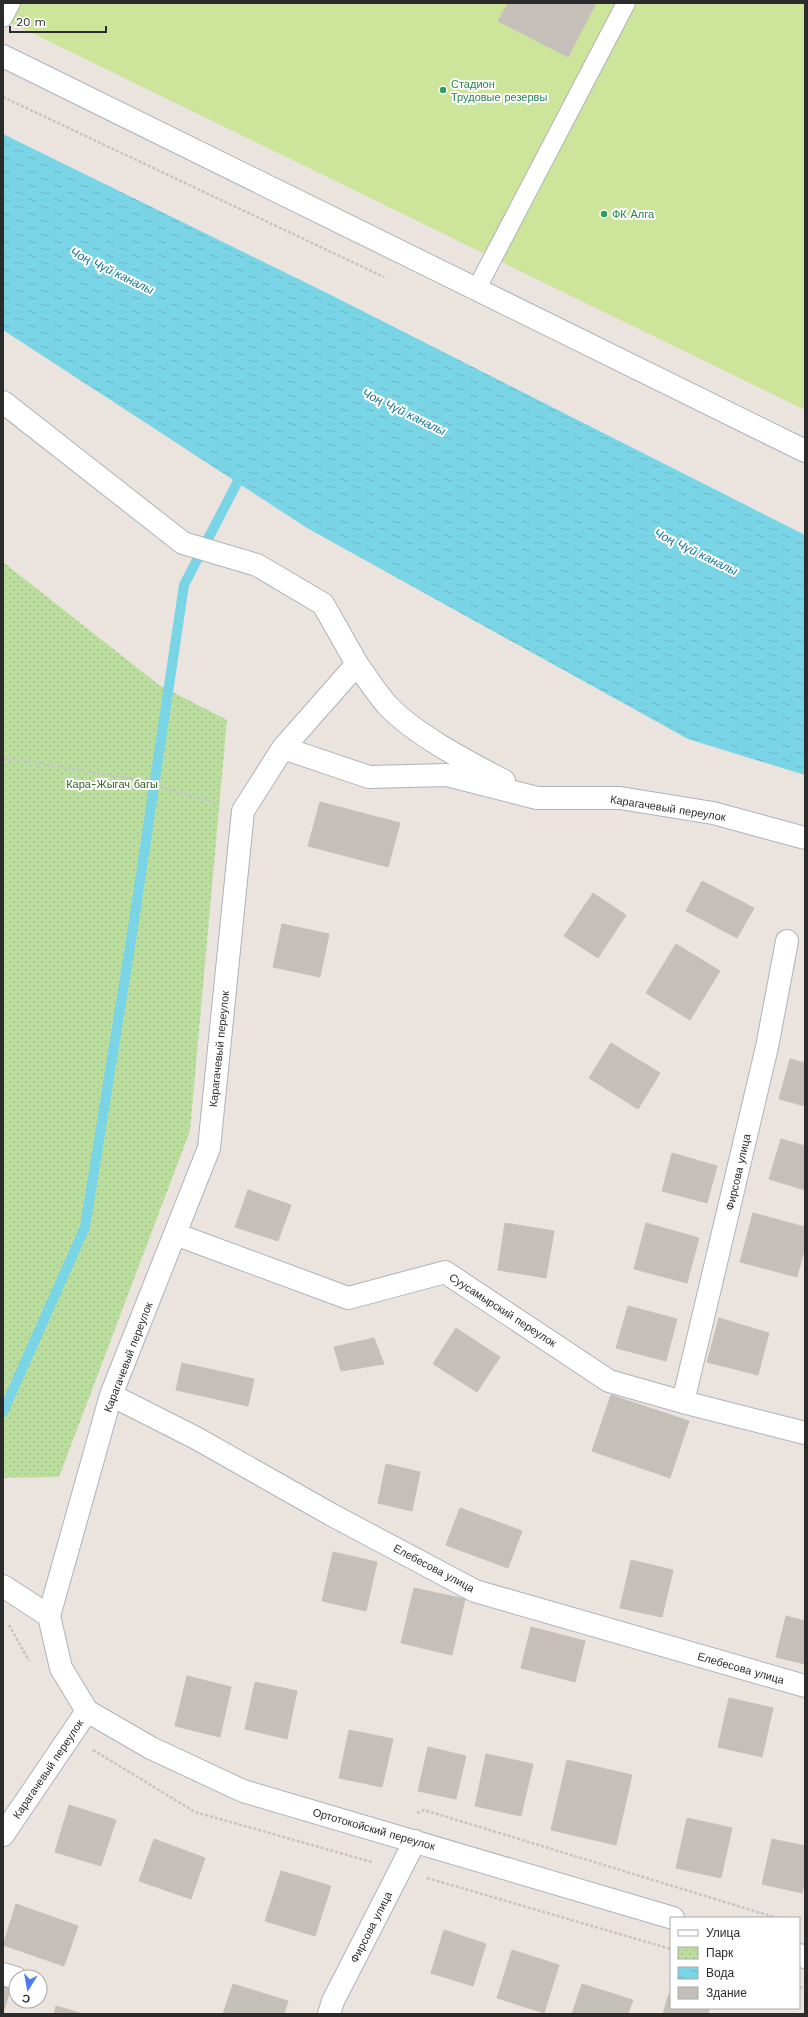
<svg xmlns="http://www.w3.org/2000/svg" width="808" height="2017" font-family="'Work Sans',sans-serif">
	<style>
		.park { fill: url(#park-dots) }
		.pitch { fill: #cde49b }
		.water { fill: url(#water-ripples) }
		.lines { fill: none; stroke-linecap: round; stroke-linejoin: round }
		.stream { stroke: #79d5e5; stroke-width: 10 }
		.building { fill: #c4bfb9; stroke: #c7c0b8 }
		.lane-casing { stroke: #aeb2ba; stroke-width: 20 }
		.street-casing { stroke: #aeb2ba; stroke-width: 24 }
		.path { stroke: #c4c4c4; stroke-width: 2.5; stroke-dasharray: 3 2; stroke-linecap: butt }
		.lane { stroke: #fff; stroke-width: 18 }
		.street { stroke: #fff; stroke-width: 22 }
		.leisure-dot { fill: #2e9e5b; stroke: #fff; stroke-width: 1.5 }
		.labels { text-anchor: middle; stroke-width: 4; stroke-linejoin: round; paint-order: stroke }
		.leisure-label { font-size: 11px; fill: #27864d; stroke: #fff; text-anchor: start }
		.park-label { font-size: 11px; fill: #356220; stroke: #fff }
		.street-label { font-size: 11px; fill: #2b2b2b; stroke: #fff }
		.water-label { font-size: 12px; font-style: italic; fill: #187591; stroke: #fff }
	</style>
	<defs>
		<pattern id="park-dots" width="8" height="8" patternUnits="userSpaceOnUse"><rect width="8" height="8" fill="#bbde9f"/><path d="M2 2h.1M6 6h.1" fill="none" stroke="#a1bf89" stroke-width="1.8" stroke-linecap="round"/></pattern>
		<pattern id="water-ripples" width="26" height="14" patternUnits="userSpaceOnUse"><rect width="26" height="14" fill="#79d5e5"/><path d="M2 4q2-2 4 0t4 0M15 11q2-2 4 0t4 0" fill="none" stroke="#69b7c5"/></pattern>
	</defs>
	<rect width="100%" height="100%" fill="#ebe4de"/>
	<path class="park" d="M 3,562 L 159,685 L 227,720 L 190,1131 L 59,1477 L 3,1478 Z"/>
	<path class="pitch" d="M 3,3 L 805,3 L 805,410 L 3,19 Z"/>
	<path class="water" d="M 3,134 L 329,294 L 805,535 L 805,775 L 688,739 L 307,528 L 3,330 Z"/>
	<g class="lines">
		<path class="stream" d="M 3,1412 L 85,1227 L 132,934 L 184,585 L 237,483"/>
	</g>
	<path class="building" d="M 508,3 L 596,3 L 568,57 L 498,21 Z
		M 320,802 L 400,823 L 388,867 L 308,846 Z
		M 702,881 L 754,908 L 737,938 L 686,911 Z
		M 593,893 L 626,915 L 598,958 L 564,936 Z
		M 282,924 L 329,934 L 320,977 L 273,967 Z
		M 676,944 L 720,971 L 690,1020 L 646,993 Z
		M 611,1043 L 660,1073 L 638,1109 L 589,1078 Z
		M 790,1059 L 805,1063 L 805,1106 L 779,1099 Z
		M 781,1139 L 805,1146 L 805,1190 L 769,1179 Z
		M 672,1153 L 717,1166 L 707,1203 L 662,1191 Z
		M 248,1190 L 291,1205 L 278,1241 L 235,1227 Z
		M 753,1213 L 805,1227 L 805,1247 L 797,1277 L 740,1262 Z
		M 505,1223 L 554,1231 L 546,1278 L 498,1270 Z
		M 646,1223 L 699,1238 L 687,1283 L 634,1269 Z
		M 628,1306 L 677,1319 L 666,1361 L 616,1348 Z
		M 719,1318 L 769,1333 L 758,1375 L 707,1362 Z
		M 456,1328 L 500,1357 L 477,1392 L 433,1364 Z
		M 374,1338 L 384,1364 L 341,1371 L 334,1347 Z
		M 182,1363 L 254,1379 L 248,1406 L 176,1390 Z
		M 611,1395 L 689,1421 L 670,1478 L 592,1451 Z
		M 386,1464 L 420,1472 L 412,1511 L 378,1503 Z
		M 460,1508 L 522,1531 L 508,1568 L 446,1545 Z
		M 333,1552 L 377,1562 L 366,1611 L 322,1601 Z
		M 631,1560 L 673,1570 L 662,1617 L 620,1608 Z
		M 414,1588 L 465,1599 L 452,1655 L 401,1643 Z
		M 786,1616 L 805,1621 L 805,1664 L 776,1657 Z
		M 531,1627 L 585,1641 L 575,1682 L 521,1668 Z
		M 187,1676 L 231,1687 L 220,1737 L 175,1726 Z
		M 255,1682 L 297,1691 L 287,1739 L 245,1729 Z
		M 729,1698 L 773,1708 L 762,1757 L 718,1747 Z
		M 349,1730 L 393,1739 L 382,1787 L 339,1778 Z
		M 428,1747 L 466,1756 L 456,1799 L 418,1791 Z
		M 486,1754 L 533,1764 L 521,1816 L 475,1806 Z
		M 567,1760 L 632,1775 L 616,1845 L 551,1830 Z
		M 69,1805 L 116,1820 L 101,1866 L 55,1852 Z
		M 687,1818 L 732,1828 L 721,1878 L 676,1868 Z
		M 154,1839 L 205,1858 L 191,1899 L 139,1881 Z
		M 772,1839 L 805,1846 L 805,1880 L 802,1893 L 762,1884 Z
		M 281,1871 L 331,1886 L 315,1936 L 265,1921 Z
		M 16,1904 L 78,1926 L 64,1966 L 3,1945 Z
		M 444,1930 L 486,1944 L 473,1986 L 431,1973 Z
		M 512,1950 L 559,1965 L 544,2013 L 497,1998 Z
		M 233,1984 L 288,2001 L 284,2014 L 223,2014 Z
		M 582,1984 L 633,2000 L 628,2014 L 572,2014 Z
		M 3,1985 L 11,1988 L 3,2013 Z
		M 669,1994 L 671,1995 L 671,2008 L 710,2008 L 708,2014 L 663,2014 Z
		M 56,2006 L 83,2014 L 54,2014 Z"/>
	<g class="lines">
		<defs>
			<path id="lane" d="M 3,18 L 11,3
				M 476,290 L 626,3"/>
			<path id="street" d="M 3,56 L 805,451
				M 3,402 L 183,543 L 257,565 L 323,604 L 357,664 L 283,748 L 243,811 L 209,1148 L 111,1395 L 49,1616 L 61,1668 L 87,1711 L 151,1748 L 243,1791 L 673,1918
				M 357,664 C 367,678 377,694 388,706 C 417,736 468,762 504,781
				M 283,748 L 369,777 L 447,775 L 537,798 L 620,798 L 713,813 L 805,838
				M 175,1234 L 348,1298 L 445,1272 L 609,1381 L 683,1402 L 805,1433
				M 111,1395 L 196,1438 L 332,1515 L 475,1591 L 805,1686
				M 683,1402 L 767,1047 L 787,941
				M 3,1586 L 49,1616
				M 3,1835 L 87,1711
				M 799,1955 L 805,1957
				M 3,1974 L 16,1978
				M 329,2014 L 333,2001 L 415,1841"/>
		</defs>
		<use href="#lane" class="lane-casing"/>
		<use href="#street" class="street-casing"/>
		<path class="path" d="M 3,97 L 384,277
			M 3,759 L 20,760 L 137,780 L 216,803
			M 9,1625 L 29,1661
			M 93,1750 L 195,1812 L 372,1862
			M 417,1813 L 424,1810 L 777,1918
			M 427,1878 L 671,1949
			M 799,1987 L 805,1988"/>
		<use href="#lane" class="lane"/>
		<use href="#street" class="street"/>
	</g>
	<g class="leisure-dot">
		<circle cx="443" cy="90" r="4"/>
		<circle cx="604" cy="214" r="4"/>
	</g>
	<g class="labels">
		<g class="leisure-label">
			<text x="451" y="88">Стадион<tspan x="451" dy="13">Трудовые резервы</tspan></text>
			<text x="612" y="218">ФК Алга</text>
		</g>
		<g class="park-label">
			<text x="112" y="788">Кара-Жыгач багы</text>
		</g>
		<g class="street-label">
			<text transform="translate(668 808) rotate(9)" y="4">Карагачевый переулок</text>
			<text transform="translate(219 1049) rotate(-84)" y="4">Карагачевый переулок</text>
			<text transform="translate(738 1172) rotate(-77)" y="4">Фирсова улица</text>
			<text transform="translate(503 1310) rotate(33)" y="4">Суусамырский переулок</text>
			<text transform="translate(128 1357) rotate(-69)" y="4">Карагачевый переулок</text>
			<text transform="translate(434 1568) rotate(28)" y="4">Елебесова улица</text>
			<text transform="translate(741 1668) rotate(16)" y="4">Елебесова улица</text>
			<text transform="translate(48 1769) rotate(-56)" y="4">Карагачевый переулок</text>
			<text transform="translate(374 1829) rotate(16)" y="4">Ортотокойский переулок</text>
			<text transform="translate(371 1927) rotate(-63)" y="4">Фирсова улица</text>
		</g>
		<g class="water-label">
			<text transform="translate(112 271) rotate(26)" y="4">Чоң Чүй каналы</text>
			<text transform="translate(404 412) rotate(26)" y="4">Чоң Чүй каналы</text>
			<text transform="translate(696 552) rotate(26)" y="4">Чоң Чүй каналы</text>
		</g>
	</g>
	<rect width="808" height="2017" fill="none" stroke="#2b2b2b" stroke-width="8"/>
	<rect x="670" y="1917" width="130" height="92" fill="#ffffff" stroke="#aaaaaa"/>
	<rect x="678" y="1930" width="20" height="6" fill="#ffffff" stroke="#aaaaaa"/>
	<text x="706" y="1937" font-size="12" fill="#2b2b2b">Улица</text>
	<rect x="678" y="1947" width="20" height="12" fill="url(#park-dots)" stroke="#aaaaaa"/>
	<text x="706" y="1957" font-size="12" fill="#2b2b2b">Парк</text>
	<rect x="678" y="1967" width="20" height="12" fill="url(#water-ripples)" stroke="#aaaaaa"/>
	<text x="706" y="1977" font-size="12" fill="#2b2b2b">Вода</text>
	<rect x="678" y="1987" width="20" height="12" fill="#c4bfb9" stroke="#aaaaaa"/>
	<text x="706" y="1997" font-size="12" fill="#2b2b2b">Здание</text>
	<g transform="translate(28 1989) rotate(191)"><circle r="19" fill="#ffffff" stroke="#aaaaaa"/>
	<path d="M0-3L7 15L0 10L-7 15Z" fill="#4b7bec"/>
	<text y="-6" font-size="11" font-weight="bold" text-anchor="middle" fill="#2b2b2b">С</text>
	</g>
	<path d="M10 26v6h96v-6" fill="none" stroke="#2b2b2b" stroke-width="2"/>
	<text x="16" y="26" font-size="12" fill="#2b2b2b" stroke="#ffffff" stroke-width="3" paint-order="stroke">20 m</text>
</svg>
